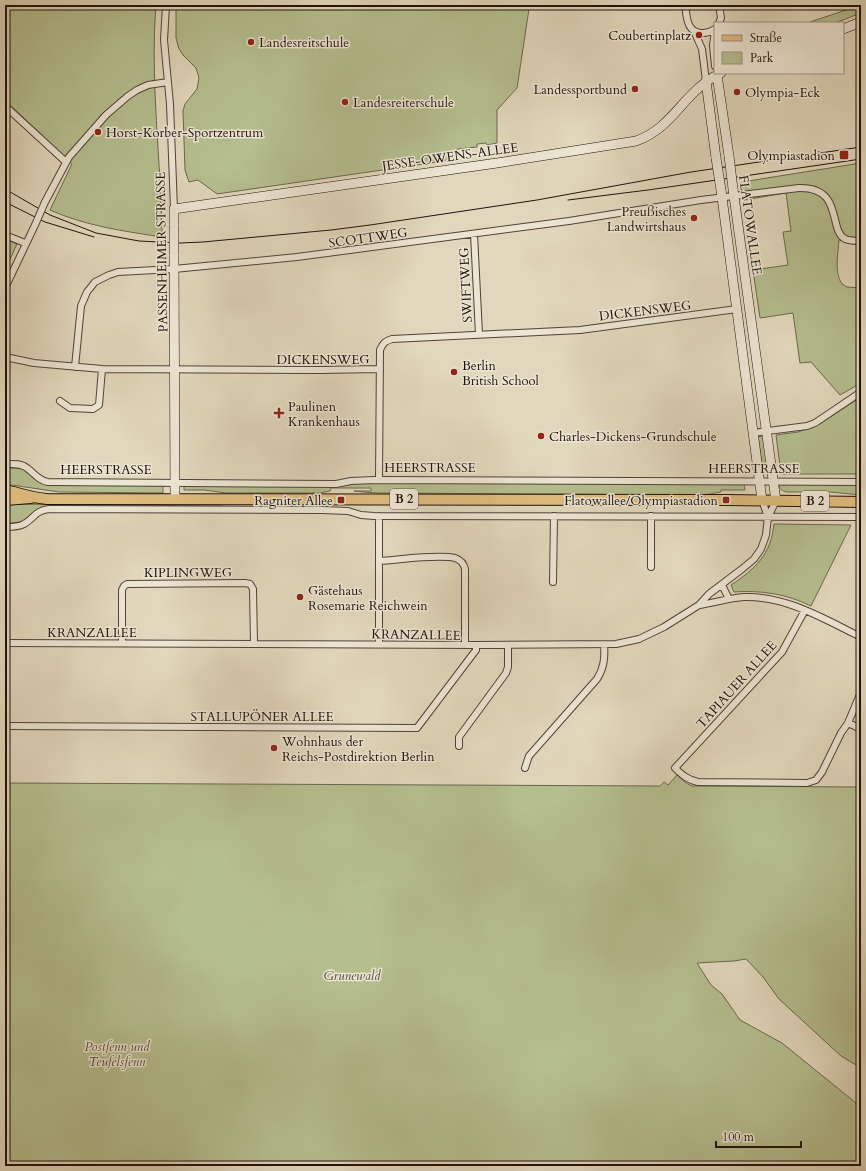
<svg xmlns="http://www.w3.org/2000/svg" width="866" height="1171" font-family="Cardo,serif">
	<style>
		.green { fill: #b5be8f; stroke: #6a684d }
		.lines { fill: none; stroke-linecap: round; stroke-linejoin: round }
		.street-casing { stroke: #504337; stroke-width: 8 }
		.secondary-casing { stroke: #20120b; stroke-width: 10 }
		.primary-casing { stroke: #20120b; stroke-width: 12 }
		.street { stroke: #ece5d3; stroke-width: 6 }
		.secondary { stroke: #ece5d3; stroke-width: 9 }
		.primary { stroke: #e0bc7e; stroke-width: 10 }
		.tram { stroke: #20120b; stroke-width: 1 }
		.street-bridge-casing { stroke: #504337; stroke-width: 8; stroke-linecap: butt }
		.secondary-bridge-casing { stroke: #20120b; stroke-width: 10; stroke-linecap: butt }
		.street-bridge { stroke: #ece5d3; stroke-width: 6 }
		.secondary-bridge { stroke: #ece5d3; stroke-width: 9 }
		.poi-dot { fill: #8f2418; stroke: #ece5d3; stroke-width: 1.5 }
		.labels { text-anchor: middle; stroke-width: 3; stroke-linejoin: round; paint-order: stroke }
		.shield { fill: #ece5d3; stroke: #5d5147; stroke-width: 1 }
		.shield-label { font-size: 12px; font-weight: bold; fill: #20120b }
		.poi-label { font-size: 13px; fill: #20120b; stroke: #ece5d3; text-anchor: start }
		.street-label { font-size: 13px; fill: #20120b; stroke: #ece5d3 }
		.park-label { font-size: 13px; font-style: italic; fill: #544e39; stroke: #ece5d3 }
	</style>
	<rect width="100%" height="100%" fill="#e1d7bc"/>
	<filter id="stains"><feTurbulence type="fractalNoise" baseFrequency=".005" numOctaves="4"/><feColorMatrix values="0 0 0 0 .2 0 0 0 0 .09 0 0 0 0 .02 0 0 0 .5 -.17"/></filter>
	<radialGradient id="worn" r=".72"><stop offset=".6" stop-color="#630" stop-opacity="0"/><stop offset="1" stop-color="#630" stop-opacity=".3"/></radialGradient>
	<path class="green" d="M 5,5 L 156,5 C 150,82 161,159 162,237 C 123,231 86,226 50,210 L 72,164 L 5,100 Z
		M 176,5 L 532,5 L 529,9 L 517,88 L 497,110 L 497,143 L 487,145 L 486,143 L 477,144 L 477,147 L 457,149 L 455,157 L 444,161 L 217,194 L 198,180 L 189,182 L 185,170 L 183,111 L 185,104 L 197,89 L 199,78 L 196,68 L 183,55 L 179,49 L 176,38 Z
		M 861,5 L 861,13 L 835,23 L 807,23 Z
		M 861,163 L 861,242 L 839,240 C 838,254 834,273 842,284 L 847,287 L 861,288 L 861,383 L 840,395 L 811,362 L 800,363 L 793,313 L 760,318 L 753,270 L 788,265 L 783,232 L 791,231 L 786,193 L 744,200 L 742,182 Z
		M 5,239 L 17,244 L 7,266 L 5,265 Z
		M 861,397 L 861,474 L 781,474 L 776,435 L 798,432 L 818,425 Z
		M 762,436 L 764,437 L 768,471 L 763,471 L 758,437 Z
		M 5,468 L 22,468 L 36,480 L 44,484 L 163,485 L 163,493 L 59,492 L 5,484 Z
		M 360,482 L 744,484 L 745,490 L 721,490 L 721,492 L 704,495 L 377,493 L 363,492 L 354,491 L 371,491 L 371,488 L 331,488 L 330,491 L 320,493 L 226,493 L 204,490 L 184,490 L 184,485 Z
		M 779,484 L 861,484 L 861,495 L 830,492 L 787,492 C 782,491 779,489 779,484 Z
		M 5,504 L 223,506 L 223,508 L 45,507 L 23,522 L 5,524 Z
		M 774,524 L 851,525 L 811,606 C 787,594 761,590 734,592 L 731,585 C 755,569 771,555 774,524 Z
		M 677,775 L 686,783 L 692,786 L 861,787 L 861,1068 L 841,1056 L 779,999 L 763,977 L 746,959 L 734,961 L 697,963 L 711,985 L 722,994 L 740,1020 L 782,1043 L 861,1107 L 861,1166 L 5,1166 L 5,783 L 660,786 L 664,782 L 668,785 Z"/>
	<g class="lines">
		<defs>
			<path id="street" d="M 166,5 L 164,40 L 170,104 L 174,209
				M 685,5 C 686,10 686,16 688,22 C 691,34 705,36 715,29
				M 719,5 L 721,18 L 719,23
				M 694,31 L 702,49 L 706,81
				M 715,31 L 713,45 L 715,66
				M 5,106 L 66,162
				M 45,202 L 69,157 L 106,115 L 128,96 L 137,90 L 148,85 L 168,82
				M 474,234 L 479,334
				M 5,235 L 25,243
				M 5,288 L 35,225
				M 5,357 L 34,363 L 102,369 L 321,370 L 380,369
				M 75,367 L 81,306 L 87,292 L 95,282 L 109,275 L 118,272 L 174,269 L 297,257 L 569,221 L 701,200 L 799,188 C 844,187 828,230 845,239 C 850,241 856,241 861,241
				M 60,401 L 70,408 L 93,409 L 99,405 L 102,369
				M 753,433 L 807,426 L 815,423 L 861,392
				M 5,464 C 12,464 21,463 27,468 C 35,474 38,480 48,482 L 336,484 L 351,481 L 374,480 L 861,482
				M 379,480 L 380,350 C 383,343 385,341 392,339 L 580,330 L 737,309
				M 762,500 L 768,517
				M 379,516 L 379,644
				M 651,516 L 651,567
				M 5,527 C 12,527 19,527 24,524 C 35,518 34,511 49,509 L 322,510 L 348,511 L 361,515 L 374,516 L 861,517
				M 379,561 C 399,560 437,554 455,558 C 461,560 464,564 465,569 L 465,645
				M 553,582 L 554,516
				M 722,585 L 729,599
				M 699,605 C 714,603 729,598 744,597 C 787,596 824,619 861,637
				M 805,610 L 782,652 L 675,768 C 682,775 688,780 698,782 L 807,783 L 816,780 L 822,772 L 841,733 L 848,723 L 861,692
				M 5,643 L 476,645 L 616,644 L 639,639 L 664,627 L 699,605 L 709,594 L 742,569 L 754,559 L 761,549 L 766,535 L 768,517 L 776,501
				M 122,643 L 122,590 L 124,586 L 127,584 L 245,583 L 250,584 L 253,589 L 254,644
				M 848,723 L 861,729
				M 5,726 L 417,728 L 476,650 L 476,645
				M 459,746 L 459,737 L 506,673 L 508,667 L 508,645
				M 525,768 L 529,756 L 597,679 C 604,668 605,658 604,645"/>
			<path id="secondary" d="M 843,29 L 861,22
				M 717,75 L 729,156
				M 706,81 L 716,158
				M 733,189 L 776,501
				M 721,190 L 762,500
				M 174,225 L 174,209 L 497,163 L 636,141 C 675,127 683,91 721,73
				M 174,255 L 175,499"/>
			<path id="primary" d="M 5,490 C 19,493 32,498 47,499 L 726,500 L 861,502
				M 5,500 L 31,498"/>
		</defs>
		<use href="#street" class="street-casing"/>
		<use href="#secondary" class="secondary-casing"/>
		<use href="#primary" class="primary-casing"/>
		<use href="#street" class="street"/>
		<use href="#secondary" class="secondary"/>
		<use href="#primary" class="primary"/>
		<path class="tram" d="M 5,189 L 50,215 L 96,233 L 139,241 L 180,243 L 203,242 L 331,230 L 370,225 L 537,200 L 691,172 L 861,147
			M 568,200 L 648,190 L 861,159
			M 5,202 L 45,222 L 94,237"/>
		<defs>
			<path id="street-bridge" d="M 35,225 L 45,202"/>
			<path id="secondary-bridge" d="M 729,156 L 733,189
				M 716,158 L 721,190
				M 174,255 L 174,225"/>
		</defs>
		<use href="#street-bridge" class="street-bridge-casing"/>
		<use href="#secondary-bridge" class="secondary-bridge-casing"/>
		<use href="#street-bridge" class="street-bridge"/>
		<use href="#secondary-bridge" class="secondary-bridge"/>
	</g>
	<g class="poi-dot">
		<circle cx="699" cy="35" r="4"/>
		<circle cx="251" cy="42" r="4"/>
		<circle cx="635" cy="89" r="4"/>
		<circle cx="737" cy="92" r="4"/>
		<circle cx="345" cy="102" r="4"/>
		<circle cx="98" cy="132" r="4"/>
		<rect x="839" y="150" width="10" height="10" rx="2"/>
		<circle cx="694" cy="218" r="4"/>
		<circle cx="454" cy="372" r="4"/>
		<path d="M277 407h4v4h4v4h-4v4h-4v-4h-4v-4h4z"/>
		<circle cx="541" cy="436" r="4"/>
		<rect x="337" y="496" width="8" height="8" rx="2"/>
		<rect x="722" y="496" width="8" height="8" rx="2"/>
		<circle cx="300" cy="597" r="4"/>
		<circle cx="274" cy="748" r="4"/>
	</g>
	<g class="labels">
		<g class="shield">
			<rect x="390" y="489" width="28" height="20" rx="3"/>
			<rect x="801" y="491" width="28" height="20" rx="3"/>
		</g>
		<g class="shield-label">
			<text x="404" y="503">B 2</text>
			<text x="815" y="505">B 2</text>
		</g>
		<g class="poi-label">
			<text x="691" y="40" text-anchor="end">Coubertinplatz</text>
			<text x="259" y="47">Landesreitschule</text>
			<text x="627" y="94" text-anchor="end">Landessportbund</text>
			<text x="745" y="97">Olympia-Eck</text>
			<text x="353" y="107">Landesreiterschule</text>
			<text x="106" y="137">Horst-Korber-Sportzentrum</text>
			<text x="835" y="160" text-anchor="end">Olympiastadion</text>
			<text x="686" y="216" text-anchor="end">Preußisches<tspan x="686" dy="15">Landwirtshaus</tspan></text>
			<text x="462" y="370">Berlin<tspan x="462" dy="15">British School</tspan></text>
			<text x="288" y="411">Paulinen<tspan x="288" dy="15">Krankenhaus</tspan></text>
			<text x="549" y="441">Charles-Dickens-Grundschule</text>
			<text x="333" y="505" text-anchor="end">Ragniter Allee</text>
			<text x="718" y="505" text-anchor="end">Flatowallee/Olympiastadion</text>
			<text x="308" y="595">Gästehaus<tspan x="308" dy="15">Rosemarie Reichwein</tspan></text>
			<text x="282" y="746">Wohnhaus der<tspan x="282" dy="15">Reichs-Postdirektion Berlin</tspan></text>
		</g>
		<g class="street-label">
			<text transform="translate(450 156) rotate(-8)" y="5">JESSE-OWENS-ALLEE</text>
			<text transform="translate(751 225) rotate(82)" y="5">FLATOWALLEE</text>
			<text transform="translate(368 237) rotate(-8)" y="5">SCOTTWEG</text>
			<text transform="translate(161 252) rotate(-91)" y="5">PASSENHEIMER STRASSE</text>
			<text transform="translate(465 285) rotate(-93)" y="5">SWIFTWEG</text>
			<text transform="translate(645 310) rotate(-7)" y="5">DICKENSWEG</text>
			<text x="323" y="364">DICKENSWEG</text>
			<text x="430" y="472">HEERSTRASSE</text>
			<text x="754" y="473">HEERSTRASSE</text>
			<text x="106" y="474">HEERSTRASSE</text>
			<text x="188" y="577">KIPLINGWEG</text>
			<text x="92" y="637">KRANZALLEE</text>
			<text transform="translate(416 634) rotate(1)" y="5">KRANZALLEE</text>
			<text transform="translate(736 684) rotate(-48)" y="5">TAPIAUER ALLEE</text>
			<text x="262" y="721">STALLUPÖNER ALLEE</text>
		</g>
		<g class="park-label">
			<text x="352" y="980">Grunewald</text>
			<text x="117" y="1051">Postfenn und<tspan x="117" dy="15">Teufelsfenn</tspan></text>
		</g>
	</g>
	<rect width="866" height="1171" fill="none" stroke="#e1d7bc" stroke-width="20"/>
	<rect x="6" y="6" width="854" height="1159" fill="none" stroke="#20120b" stroke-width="2"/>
	<rect x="10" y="10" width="846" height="1151" fill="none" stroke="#20120b"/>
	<rect x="714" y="22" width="130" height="52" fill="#ece5d3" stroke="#9a9183"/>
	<rect x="722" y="35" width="20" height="6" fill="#e0bc7e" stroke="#9a9183"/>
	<text x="750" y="42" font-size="12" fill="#20120b">Straße</text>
	<rect x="722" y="52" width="20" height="12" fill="#b5be8f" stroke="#9a9183"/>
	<text x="750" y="62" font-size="12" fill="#20120b">Park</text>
	<path d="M716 1141v6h85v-6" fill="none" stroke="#20120b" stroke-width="2"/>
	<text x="722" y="1141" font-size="12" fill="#20120b" stroke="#ece5d3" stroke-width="3" paint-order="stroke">100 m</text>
	<rect width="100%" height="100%" filter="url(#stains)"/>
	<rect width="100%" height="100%" fill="url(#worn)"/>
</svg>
